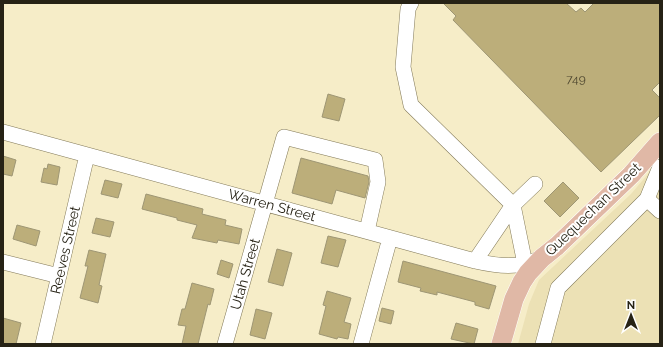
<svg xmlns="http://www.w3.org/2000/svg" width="663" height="347" font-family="Raleway,sans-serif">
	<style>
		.built { fill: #ece1b5 }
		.building { fill: #bcae7a; stroke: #9e9674 }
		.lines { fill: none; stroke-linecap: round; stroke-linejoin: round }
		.minor-casing { stroke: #837a59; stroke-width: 16 }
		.major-casing { stroke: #fff; stroke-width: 20 }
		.minor { stroke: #fff; stroke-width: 15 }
		.major { stroke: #e0b8a6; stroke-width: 19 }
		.labels { text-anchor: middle; stroke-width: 4; stroke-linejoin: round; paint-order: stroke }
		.number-label { font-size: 12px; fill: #4c452e }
		.street-label { font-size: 14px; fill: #262215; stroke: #fff }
	</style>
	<rect width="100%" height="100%" fill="#f6edc8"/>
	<path class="built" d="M 660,160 L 660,344 L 518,344 L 529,304 L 539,280 L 631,194 Z"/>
	<path class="building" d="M 443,3 L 566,3 L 576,12 L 581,8 L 585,12 L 594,3 L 660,3 L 660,82 L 652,90 L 660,98 L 660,115 L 601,172 L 453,20 L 456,16 Z
		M 328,94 L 345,99 L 339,121 L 322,117 Z
		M 3,156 L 16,160 L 12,176 L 3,174 Z
		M 301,158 L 368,176 L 369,182 L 365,198 L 336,190 L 332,204 L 292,193 Z
		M 48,164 L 60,167 L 57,185 L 41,182 L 44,168 L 47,169 Z
		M 105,180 L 122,184 L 118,198 L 101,194 Z
		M 563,182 L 579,198 L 560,217 L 544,201 Z
		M 146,194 L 203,209 L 202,214 L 226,220 L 225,225 L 242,229 L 239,244 L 218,240 L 217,243 L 192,238 L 197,225 L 177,220 L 177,218 L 142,209 Z
		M 96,218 L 114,222 L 110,237 L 92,233 Z
		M 17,225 L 40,231 L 36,246 L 13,239 Z
		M 328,236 L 346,240 L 338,267 L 321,263 Z
		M 277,249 L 292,253 L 283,286 L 268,282 Z
		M 89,250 L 106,254 L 99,285 L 102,286 L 98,303 L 80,298 L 88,266 L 85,266 Z
		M 221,260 L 233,264 L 229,278 L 217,274 Z
		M 403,261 L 496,286 L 489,309 L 475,305 L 475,302 L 437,292 L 437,295 L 420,291 L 421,288 L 398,282 Z
		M 192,283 L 214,289 L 210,305 L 208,304 L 198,344 L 182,344 L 186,326 L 178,325 L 182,309 L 185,309 Z
		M 327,291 L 351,298 L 344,322 L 351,324 L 348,339 L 338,337 L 337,339 L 319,334 L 326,306 L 323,305 Z
		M 382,308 L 394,311 L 391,324 L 379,321 Z
		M 256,309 L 272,313 L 265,339 L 250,335 Z
		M 3,318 L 21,323 L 16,344 L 3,344 Z
		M 456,323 L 478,329 L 474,344 L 451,339 Z"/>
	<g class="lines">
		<defs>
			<path id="minor" d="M 411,3 L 408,9 L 403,67 L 411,105 L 513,205 L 535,184
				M 3,132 L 475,261 C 497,266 520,269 541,258
				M 647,199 L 660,167
				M 475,261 L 513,205 L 525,264
				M 3,262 L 59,276
				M 43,344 L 87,155
				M 225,344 L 284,137 L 375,160 L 378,182 L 367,231
				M 361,344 L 390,238
				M 543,344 L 558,288 L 647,199 L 660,211"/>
			<path id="major" d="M 501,344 L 514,299 L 522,282 L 528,273 L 542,258 L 557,246 L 631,175 L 660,142"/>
		</defs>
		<use href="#minor" class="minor-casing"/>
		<use href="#major" class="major-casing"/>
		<use href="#minor" class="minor"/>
		<use href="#major" class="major"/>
	</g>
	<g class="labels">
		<g class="number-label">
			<text x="576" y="83">749</text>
		</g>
		<g class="street-label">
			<text transform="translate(272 205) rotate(15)" y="5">Warren Street</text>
			<text transform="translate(593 209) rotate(-44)" y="5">Quequechan Street</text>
			<text transform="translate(65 250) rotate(-77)" y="5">Reeves Street</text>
			<text transform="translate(245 274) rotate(-74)" y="5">Utah Street</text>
		</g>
	</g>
	<rect width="663" height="347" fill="none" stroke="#262215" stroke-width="8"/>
	<g transform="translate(631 315)" stroke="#ffffff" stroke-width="3" paint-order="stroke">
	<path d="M0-3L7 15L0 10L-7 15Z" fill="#262215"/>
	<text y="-6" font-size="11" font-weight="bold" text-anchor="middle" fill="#262215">N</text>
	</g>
</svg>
